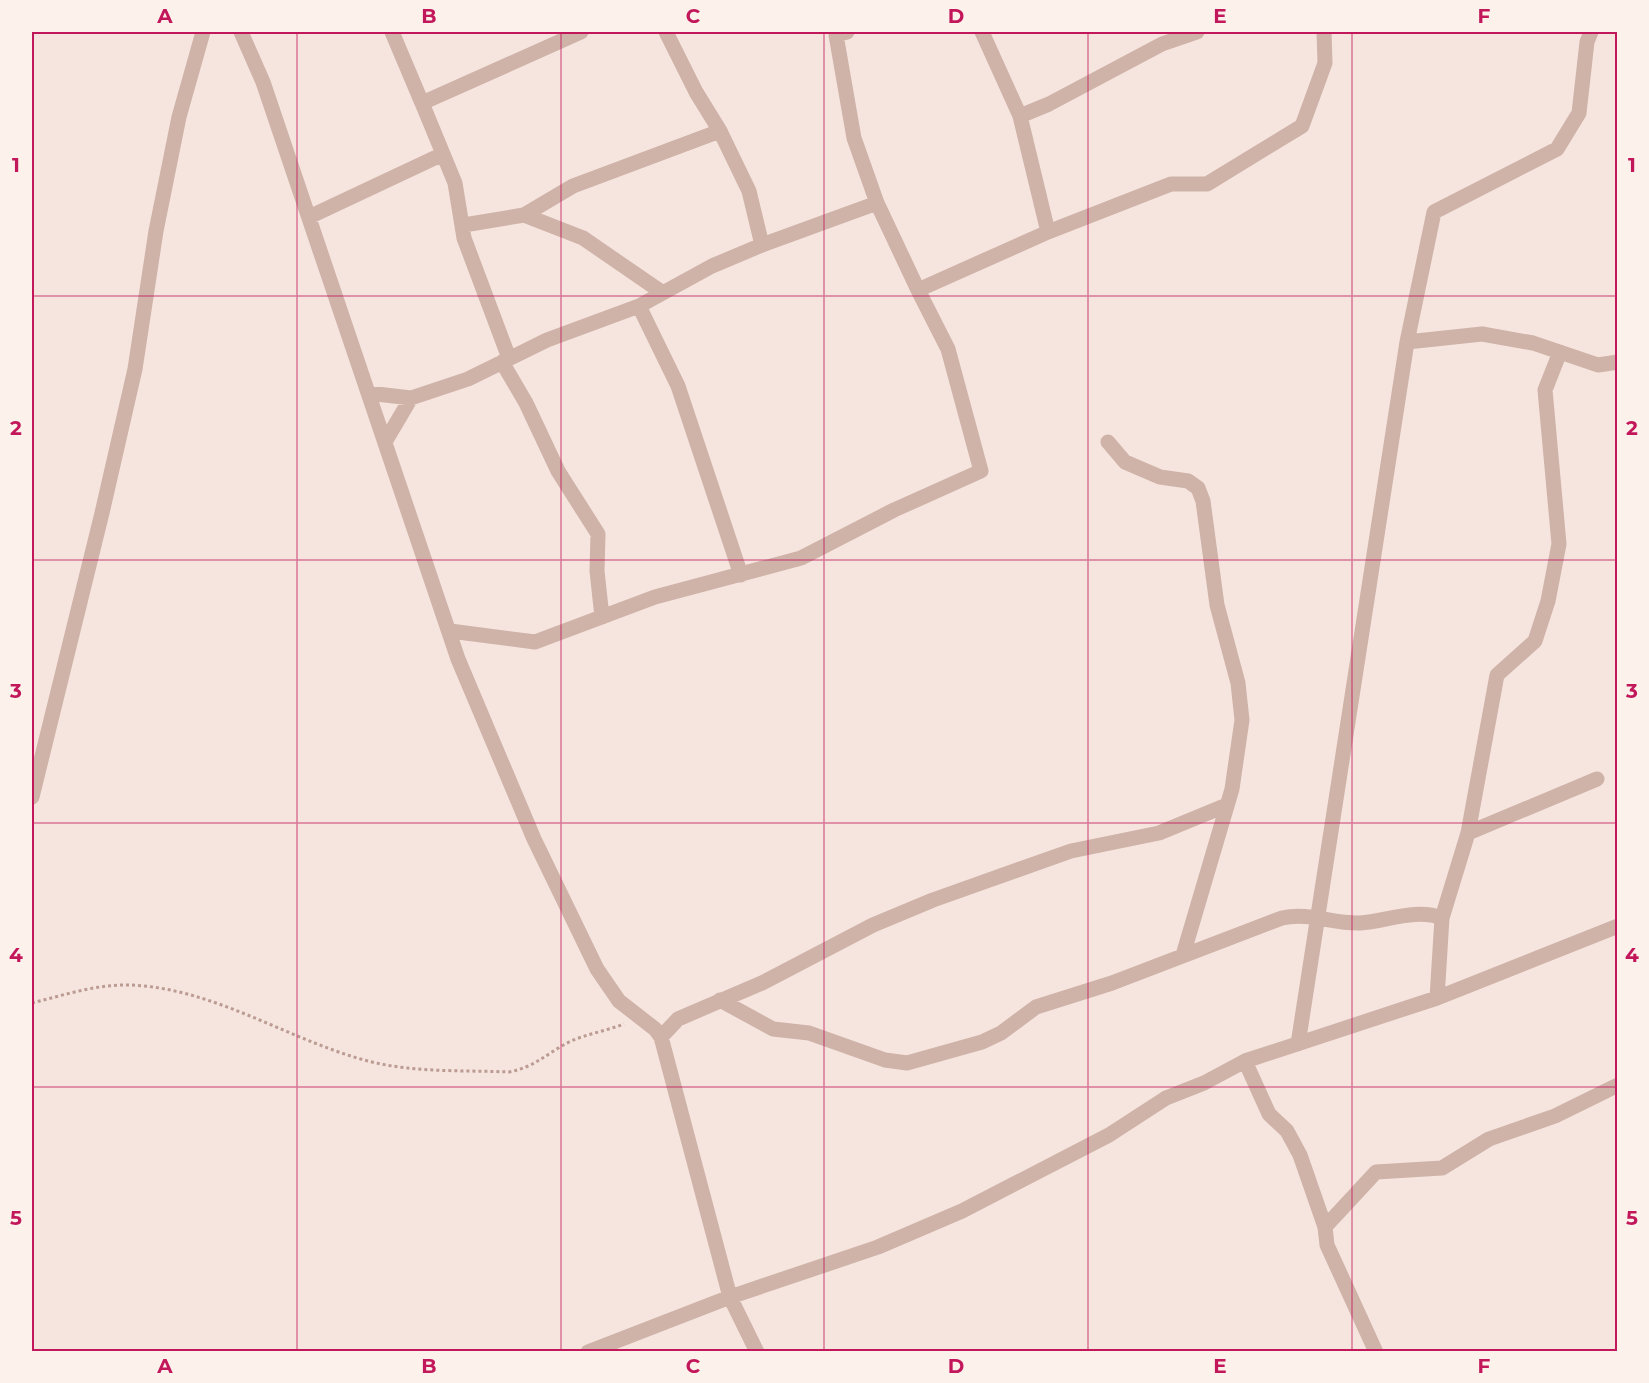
<svg xmlns="http://www.w3.org/2000/svg" width="1649" height="1383" font-family="Montserrat,sans-serif">
	<style>
		.lines { fill: none; stroke-linecap: round; stroke-linejoin: round }
		.path { stroke: #bb9b92; stroke-width: 3; stroke-dasharray: 3 3; stroke-linecap: butt }
		.street { stroke: #cfb2a8; stroke-width: 15 }
		.grid { fill: none; stroke: #c2185b; stroke-width: 1.5; stroke-opacity: 0.55 }
		.neatline { fill: none; stroke: #c2185b; stroke-width: 2 }
		.grid-label { font-size: 20px; text-anchor: middle; font-weight: bold; fill: #c2185b }
	</style>
	<rect width="100%" height="100%" fill="#f5e5de"/>
	<g class="lines">
		<path class="path" d="M 32,1003 C 64,995 97,984 130,985 C 213,988 285,1038 364,1060 C 411,1073 461,1070 509,1072 C 535,1067 546,1054 569,1042 C 586,1034 606,1031 624,1024"/>
		<path class="street" d="M 241,32 L 263,82 L 458,659 L 534,839 L 597,969 L 619,1001 L 655,1029 L 661,1037 L 730,1297 L 757,1352
			M 392,32 L 422,103 L 581,32
			M 666,32 L 696,92 L 720,131 L 749,191 L 762,245
			M 847,32 L 836,35 L 854,138 L 877,203 L 918,290
			M 982,32 L 1020,116
			M 422,103 L 455,183 L 464,238 L 509,358
			M 524,215 L 573,186 L 720,131
			M 309,217 L 443,154
			M 464,225 L 524,215 L 583,238 L 663,293
			M 1048,232 L 1020,116 L 1049,104 L 1162,44 L 1197,32
			M 639,306 L 678,386 L 741,575
			M 1407,342 L 1482,334 L 1533,343 L 1598,365 L 1618,362
			M 502,362 L 526,403 L 558,471 L 598,534 L 597,571 L 602,617
			M 368,393 L 411,398 L 468,379 L 547,340 L 639,306 L 712,266 L 762,245 L 877,203
			M 385,442 L 411,398
			M 1108,442 L 1125,462 L 1160,477 L 1188,481 L 1198,488 L 1203,501 L 1217,605 L 1238,683 L 1242,720 L 1232,789 L 1183,955
			M 450,631 L 535,642 L 655,597 L 801,558 L 894,510 L 981,471 L 948,349 L 918,290 L 1048,232 L 1171,184 L 1207,184 L 1302,126 L 1325,63 L 1324,32
			M 32,797 L 102,513 L 135,369 L 156,231 L 179,117 L 203,32
			M 1468,833 L 1597,779
			M 1437,998 L 1442,918 L 1468,833 L 1497,675 L 1535,641 L 1548,601 L 1559,544 L 1545,390 L 1560,352
			M 720,1000 L 773,1029 L 809,1033 L 885,1060 L 907,1063 L 982,1042 L 1001,1033 L 1036,1007 L 1112,983 L 1282,918 C 1309,912 1333,924 1360,923 C 1387,921 1416,908 1442,918
			M 661,1037 L 678,1019 L 762,983 L 873,925 L 933,900 L 1071,851 L 1159,833 L 1227,805
			M 1298,1044 L 1407,342 L 1434,212 L 1557,149 L 1579,113 L 1587,42 L 1591,32
			M 1245,1061 L 1437,998 L 1618,926
			M 1325,1227 L 1376,1172 L 1442,1168 L 1489,1139 L 1555,1116 L 1618,1085
			M 588,1352 L 730,1297 L 878,1247 L 962,1211 L 1109,1135 L 1166,1098 L 1204,1083 L 1245,1061 L 1269,1114 L 1287,1131 L 1300,1155 L 1325,1227 L 1327,1245 L 1376,1352"/>
	</g>
	<path class="grid" d="M 297,32 L 297,1352M 561,32 L 561,1352M 824,32 L 824,1352M 1088,32 L 1088,1352M 1352,32 L 1352,1352M 32,296 L 1618,296M 32,560 L 1618,560M 32,823 L 1618,823M 32,1087 L 1618,1087"/>
	<rect width="1649" height="1383" fill="none" stroke="#fcf1eb" stroke-width="66"/>
	<rect x="33" y="33" width="1583" height="1317" class="neatline"/>
	<g class="grid-label">
		<text x="165" y="23">A</text>
		<text x="429" y="23">B</text>
		<text x="693" y="23">C</text>
		<text x="956" y="23">D</text>
		<text x="1220" y="23">E</text>
		<text x="1484" y="23">F</text>
		<text x="16" y="172">1</text>
		<text x="1632" y="172">1</text>
		<text x="16" y="435">2</text>
		<text x="1632" y="435">2</text>
		<text x="16" y="698">3</text>
		<text x="1632" y="698">3</text>
		<text x="16" y="962">4</text>
		<text x="1632" y="962">4</text>
		<text x="16" y="1225">5</text>
		<text x="1632" y="1225">5</text>
		<text x="165" y="1373">A</text>
		<text x="429" y="1373">B</text>
		<text x="693" y="1373">C</text>
		<text x="956" y="1373">D</text>
		<text x="1220" y="1373">E</text>
		<text x="1484" y="1373">F</text>
	</g>
</svg>
